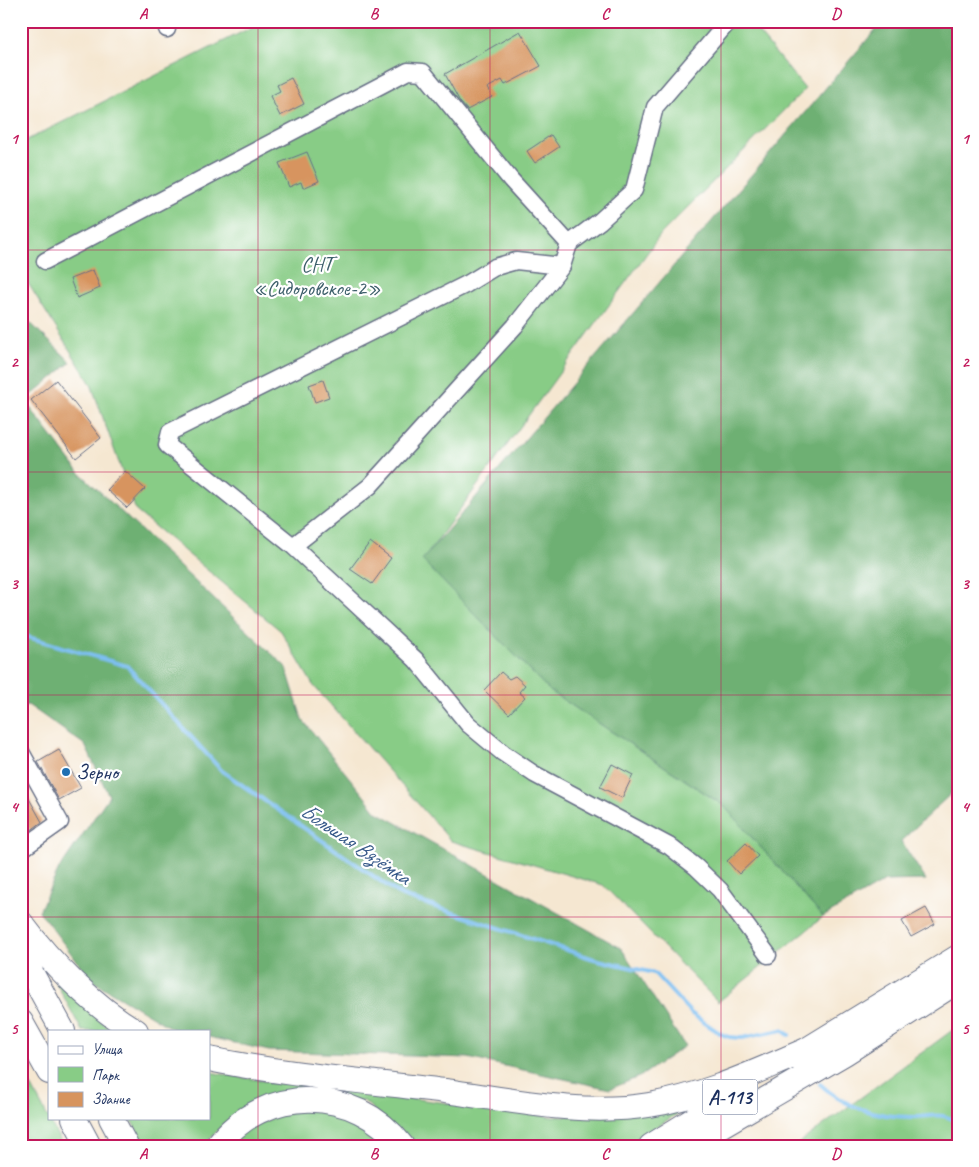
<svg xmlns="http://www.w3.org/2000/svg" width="979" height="1167" font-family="Caveat,sans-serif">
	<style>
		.green { fill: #88cc86; stroke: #527e72 }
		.forest { fill: #6eb073; stroke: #447068 }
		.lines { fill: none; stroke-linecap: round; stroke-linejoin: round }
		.stream { stroke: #7dbff2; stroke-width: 4 }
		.building { fill: #d7945e }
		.minor-casing { stroke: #676f86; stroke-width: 19 }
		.highway-casing { stroke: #676f86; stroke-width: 26 }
		.minor { stroke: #fff; stroke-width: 16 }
		.highway { stroke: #fff; stroke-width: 24 }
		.grid { fill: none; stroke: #c2185b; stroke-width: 1; stroke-opacity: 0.55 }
		.poi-dot { fill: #1f6fb2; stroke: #fff; stroke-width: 2 }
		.labels { text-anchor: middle; stroke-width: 4.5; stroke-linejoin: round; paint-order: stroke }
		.shield { fill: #fff; stroke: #5f6d8e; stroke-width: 1 }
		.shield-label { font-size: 20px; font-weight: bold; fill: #1b2f5e }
		.park-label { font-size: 21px; fill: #3c5e6a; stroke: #fff }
		.poi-label { font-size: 21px; fill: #1b2f5e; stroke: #fff; text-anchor: start }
		.water-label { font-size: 22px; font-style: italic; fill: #385a8a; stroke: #fff }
		.neatline { fill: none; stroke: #c2185b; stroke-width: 2 }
		.grid-label { font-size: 16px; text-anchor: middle; font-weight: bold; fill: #c2185b }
	</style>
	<rect width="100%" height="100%" fill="#fff"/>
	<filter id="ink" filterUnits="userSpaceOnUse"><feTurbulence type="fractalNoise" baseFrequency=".02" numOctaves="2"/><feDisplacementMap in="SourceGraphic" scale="10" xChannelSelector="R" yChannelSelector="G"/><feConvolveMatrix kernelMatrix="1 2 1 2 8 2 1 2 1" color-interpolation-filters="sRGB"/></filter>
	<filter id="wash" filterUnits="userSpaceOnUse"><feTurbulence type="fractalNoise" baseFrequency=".0096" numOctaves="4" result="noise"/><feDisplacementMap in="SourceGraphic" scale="20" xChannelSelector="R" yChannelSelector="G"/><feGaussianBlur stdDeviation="1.12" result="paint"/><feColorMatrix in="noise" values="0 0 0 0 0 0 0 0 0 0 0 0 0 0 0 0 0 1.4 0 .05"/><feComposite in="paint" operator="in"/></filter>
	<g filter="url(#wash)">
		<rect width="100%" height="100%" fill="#f5e7d1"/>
		<path class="green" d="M 264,21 L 749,21 L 805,89 L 661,234 L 423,560 L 550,691 L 723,805 L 823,917 L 718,1002 L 603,885 L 451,841 L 313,685 L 281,631 L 136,511 L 91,384 L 21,272 L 21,143 Z
			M 51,973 L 98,1019 L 113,1031 L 82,1031 Z
			M 958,1026 L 958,1146 L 795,1146 Z
			M 21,1067 L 60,1140 L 56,1146 L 21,1146 Z
			M 209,1072 L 277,1083 L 318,1086 L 553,1117 L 687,1108 L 625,1146 L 413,1146 L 364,1101 L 224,1123 L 204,1146 L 145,1146 L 130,1118 L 209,1118 Z
			M 298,1108 L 347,1112 L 394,1146 L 229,1146 L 247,1128 Z"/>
		<path class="forest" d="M 883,21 L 958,21 L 958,787 L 901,841 L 926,880 L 885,881 L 823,917 L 723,805 L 550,691 L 422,560 Z
			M 21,314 L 71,362 L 25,401 L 79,472 L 286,667 L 302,719 L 377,812 L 621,948 L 685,1046 L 641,1076 L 610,1089 L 468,1058 L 269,1051 L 209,1037 L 209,1031 L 183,1031 L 171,1028 L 91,980 L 39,911 L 59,869 L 109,796 L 85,745 L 28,705 L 21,706 Z"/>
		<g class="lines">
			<path class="stream" d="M 21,635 L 127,666 L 222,771 L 402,896 L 594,959 L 654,973 L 692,1014 L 721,1034 L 729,1037 L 742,1038 L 782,1030 L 789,1035
				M 820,1084 C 845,1108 879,1117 913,1117 C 931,1117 943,1111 958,1123"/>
		</g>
		<g id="blocks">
			<path class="building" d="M 520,31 L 541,66 L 505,85 L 502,80 L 487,88 L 492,97 L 467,110 L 460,102 L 445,74 Z
				M 291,78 L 304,104 L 280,116 L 270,96 L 280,91 L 277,85 Z
				M 551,135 L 559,147 L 535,163 L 527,151 Z
				M 307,152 L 319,181 L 303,188 L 301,182 L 289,187 L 279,163 Z
				M 93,270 L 100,288 L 77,298 L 70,279 Z
				M 56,380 L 101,438 L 76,458 L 31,400 Z
				M 323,380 L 329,397 L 315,402 L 309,385 Z
				M 125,471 L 145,489 L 127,508 L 107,490 Z
				M 370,542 L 391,558 L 372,584 L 350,569 Z
				M 501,672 L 509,679 L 515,676 L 525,685 L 519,692 L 525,697 L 509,714 L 484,690 Z
				M 59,750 L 81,788 L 59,800 L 38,762 Z
				M 612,764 L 633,775 L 622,798 L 600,787 Z
				M 21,784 L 42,822 L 30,831 L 21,815 Z
				M 746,843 L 758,856 L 739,874 L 727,861 Z
				M 926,908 L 935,924 L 911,937 L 902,921 Z"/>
		</g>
	</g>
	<g filter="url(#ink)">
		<use href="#blocks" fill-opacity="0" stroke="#676f86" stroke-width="1"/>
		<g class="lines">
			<defs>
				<path id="minor" d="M 165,21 L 167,29
					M 45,261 L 408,71 L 423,72 L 511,180 L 569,244
					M 562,266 L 516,261 L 495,267 L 467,284 L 170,432 L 167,445 L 293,546 L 358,606 L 416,660 L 468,724 L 503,753 L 534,774 L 669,846 L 696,867 L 720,890 L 768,955
					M 293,546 L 370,486 L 515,326 L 562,266 L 569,244 L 600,221 L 634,190 L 655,107 L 729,21
					M 21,752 L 60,822 L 26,846"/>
				<path id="highway" d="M 21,923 C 50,962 94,1007 136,1031
					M 21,954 L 63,1031
					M 21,1022 L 49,1072
					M 795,1057 L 958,957
					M 209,1059 C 287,1075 366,1081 445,1091 C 512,1100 582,1116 649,1105 C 705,1096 757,1071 809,1049
					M 74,1118 L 89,1146
					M 111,1118 L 126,1146
					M 217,1146 C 264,1084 355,1085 402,1146
					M 651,1146 L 743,1089
					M 686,1146 L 845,1053 L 958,981"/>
			</defs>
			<use href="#minor" class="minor-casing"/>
			<use href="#highway" class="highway-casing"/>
			<use href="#minor" class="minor"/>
			<use href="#highway" class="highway"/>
		</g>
	</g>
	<path class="grid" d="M 258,21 L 258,1146M 490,21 L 490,1146M 721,21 L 721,1146M 21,250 L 958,250M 21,472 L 958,472M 21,695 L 958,695M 21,917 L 958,917"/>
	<circle class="poi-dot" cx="66" cy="772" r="5"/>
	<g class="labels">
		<rect class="shield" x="702.5" y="1079.5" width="55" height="35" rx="4"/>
		<g class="shield-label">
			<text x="730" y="1104">А-113</text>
		</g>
		<g class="park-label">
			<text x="317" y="271">СНТ<tspan x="317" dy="24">«Сидоровское-2»</tspan></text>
		</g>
		<g class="poi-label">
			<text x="76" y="779">Зерно</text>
		</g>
		<g class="water-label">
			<text transform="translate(356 843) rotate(34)" y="8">Большая Вязёмка</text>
		</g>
	</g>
	<rect width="979" height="1167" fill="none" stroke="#fff" stroke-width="55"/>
	<rect x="48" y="1030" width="162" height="90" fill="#ffffff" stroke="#a4acbf"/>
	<rect x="58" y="1046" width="25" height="8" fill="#ffffff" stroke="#a4acbf"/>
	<text x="92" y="1054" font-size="15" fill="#1b2f5e">Улица</text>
	<rect x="58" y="1067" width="25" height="15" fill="#88cc86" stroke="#a4acbf"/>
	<text x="92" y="1080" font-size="15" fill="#1b2f5e">Парк</text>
	<rect x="58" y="1092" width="25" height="15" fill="#d7945e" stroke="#a4acbf"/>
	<text x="92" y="1104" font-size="15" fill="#1b2f5e">Здание</text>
	<rect x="28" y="28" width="924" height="1112" class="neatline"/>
	<g class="grid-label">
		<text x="143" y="19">A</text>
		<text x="374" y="19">B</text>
		<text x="605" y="19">C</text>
		<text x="836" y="19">D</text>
		<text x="14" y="144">1</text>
		<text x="965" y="144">1</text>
		<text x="14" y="367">2</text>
		<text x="965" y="367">2</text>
		<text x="14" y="589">3</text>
		<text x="965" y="589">3</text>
		<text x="14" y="812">4</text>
		<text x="965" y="812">4</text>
		<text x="14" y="1034">5</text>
		<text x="965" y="1034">5</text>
		<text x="143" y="1159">A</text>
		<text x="374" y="1159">B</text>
		<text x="605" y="1159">C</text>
		<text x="836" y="1159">D</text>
	</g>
</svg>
